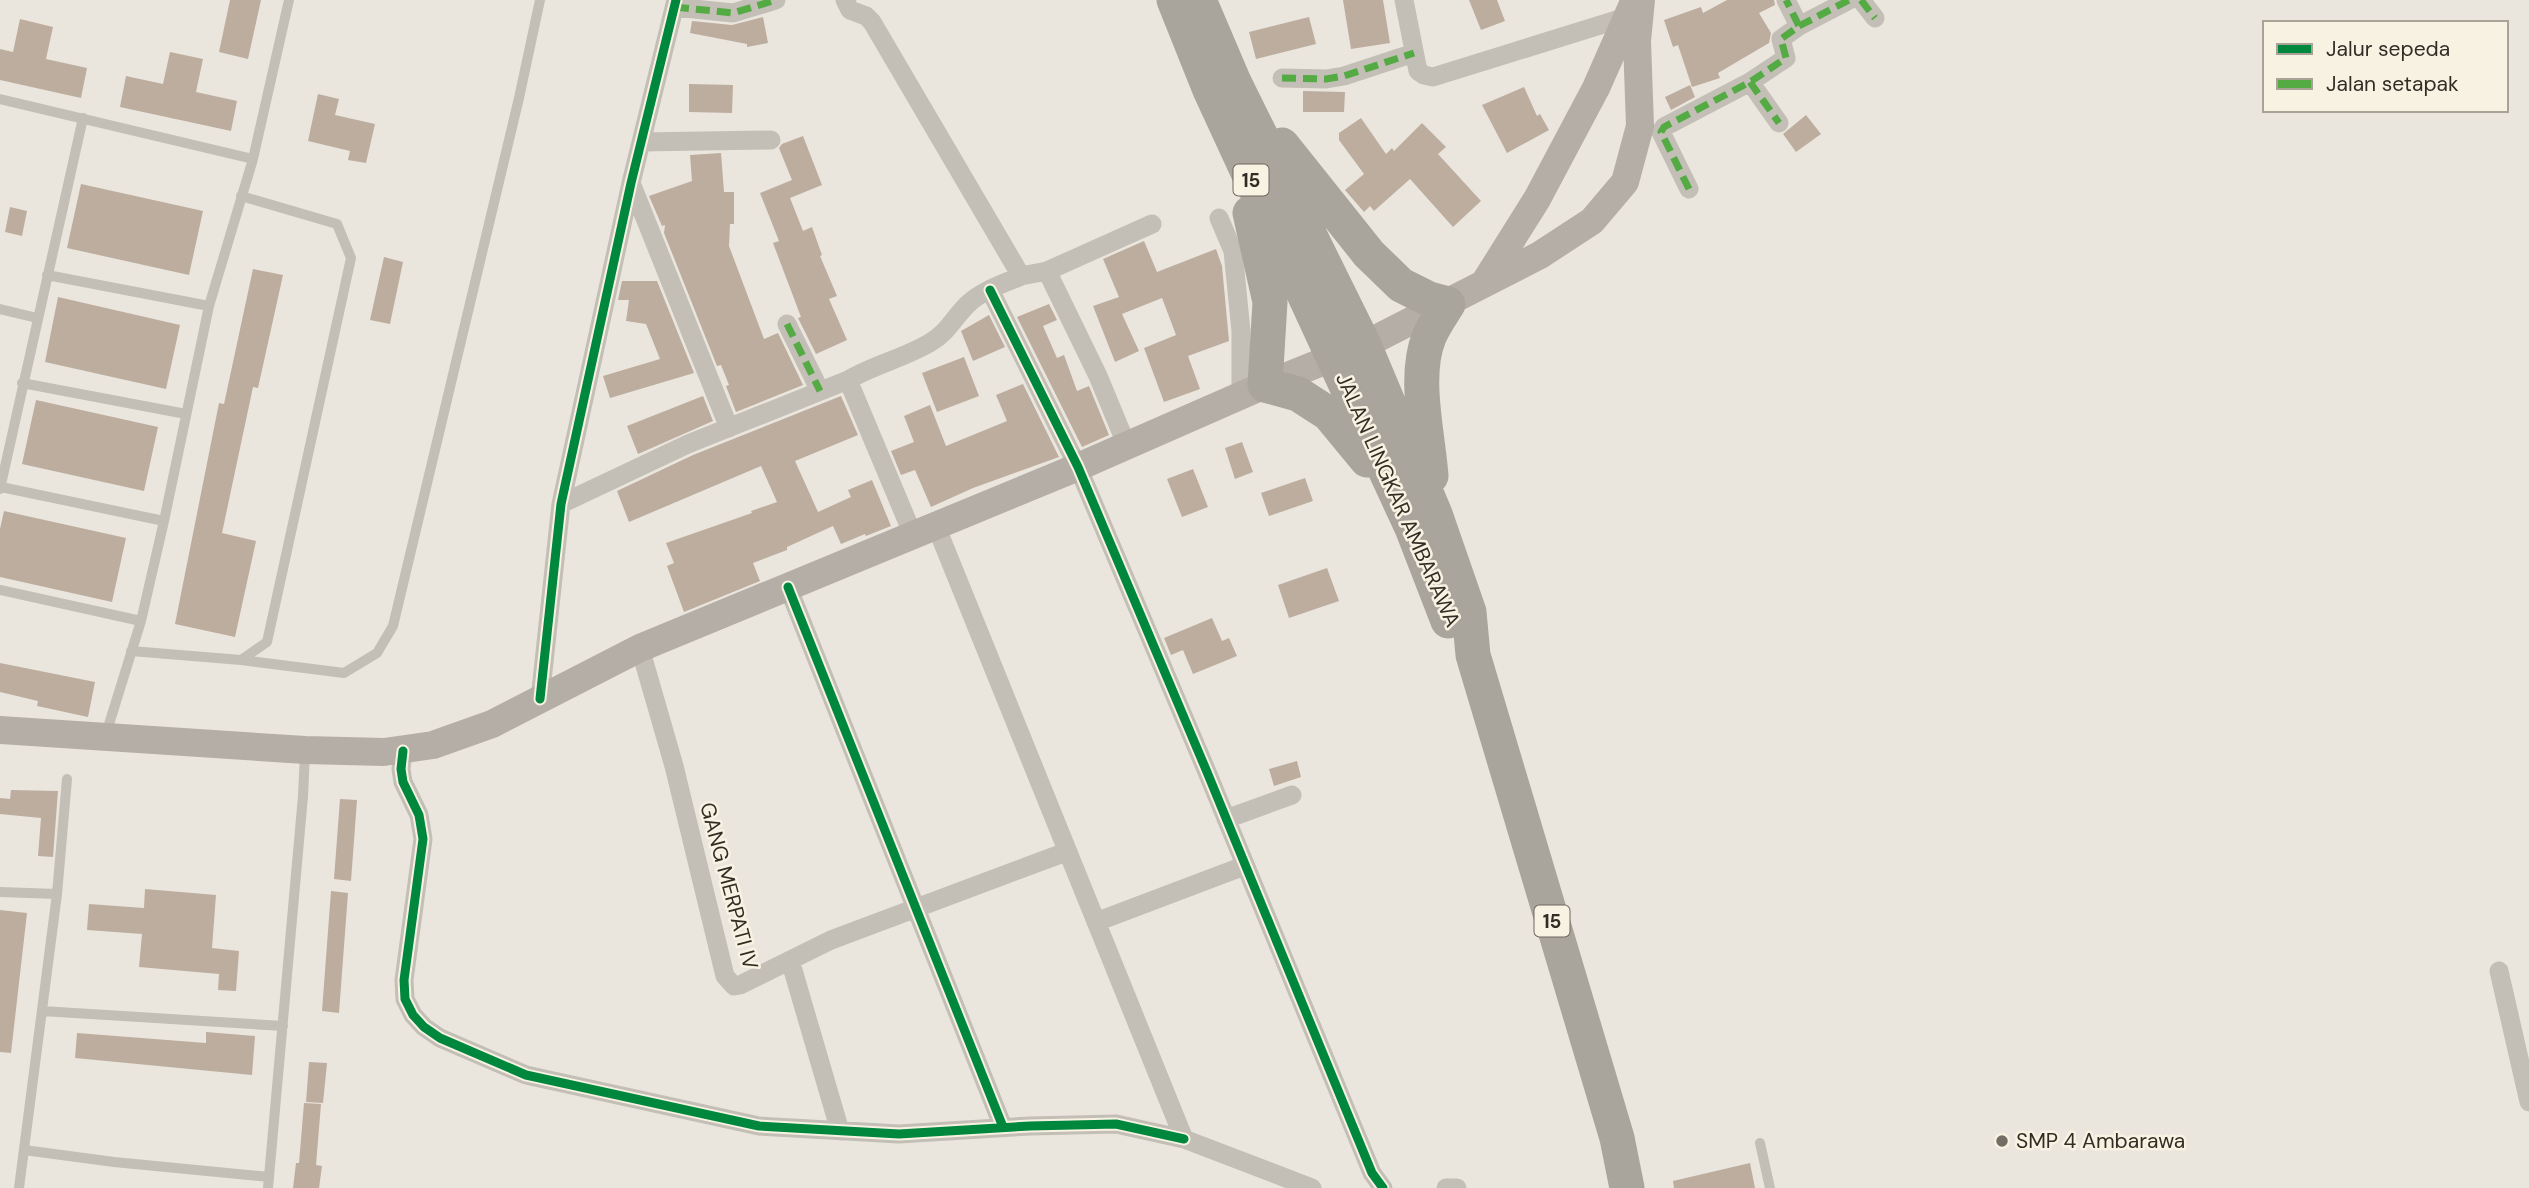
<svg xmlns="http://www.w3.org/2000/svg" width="2529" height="1188" font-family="'DM Sans',sans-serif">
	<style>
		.building { fill: #bdad9f }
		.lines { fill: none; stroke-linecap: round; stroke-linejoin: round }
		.lane { stroke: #c3beb6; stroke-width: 10 }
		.street { stroke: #c3beb6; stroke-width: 19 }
		.secondary { stroke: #b4aea7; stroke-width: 28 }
		.highway { stroke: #a9a59c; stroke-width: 35 }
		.quiet { stroke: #54ab44; stroke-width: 7; stroke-dasharray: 14 7; stroke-linecap: butt }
		.cycleway-casing { stroke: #f8f2e3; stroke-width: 13 }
		.cycleway { stroke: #00873e; stroke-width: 9 }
		.poi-dot { fill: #736d65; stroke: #f8f2e3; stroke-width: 2.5 }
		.labels { text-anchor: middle; stroke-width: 5; stroke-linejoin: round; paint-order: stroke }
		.shield { fill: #f8f2e3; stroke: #6e675e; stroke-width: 2 }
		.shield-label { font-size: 19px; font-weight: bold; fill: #332c25 }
		.street-label { font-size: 21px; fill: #332c25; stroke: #f8f2e3 }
		.poi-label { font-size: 21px; fill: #332c25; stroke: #f8f2e3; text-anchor: start }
	</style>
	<rect width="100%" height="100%" fill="#eae6dd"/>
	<path class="building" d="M 230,0 L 261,0 L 248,59 L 219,52 Z
		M 1343,0 L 1383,0 L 1390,43 L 1351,49 Z
		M 1469,0 L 1497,0 L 1505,21 L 1481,30 Z
		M 1727,0 L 1774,0 L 1775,5 L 1759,13 L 1771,33 L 1769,43 L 1718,73 L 1720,78 L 1692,87 L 1678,45 L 1673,47 L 1664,20 L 1701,7 L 1703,13 Z
		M 763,17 L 768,43 L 747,47 L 747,44 L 690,33 L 692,21 L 732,25 Z
		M 1309,17 L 1316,44 L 1256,59 L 1249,32 Z
		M 20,19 L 53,27 L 46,59 L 87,68 L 81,98 L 0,80 L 0,49 L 13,52 Z
		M 170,52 L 203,59 L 196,92 L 237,101 L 231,131 L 120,107 L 126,76 L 163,84 Z
		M 689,84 L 733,85 L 732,113 L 689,112 Z
		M 1690,85 L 1695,97 L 1671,110 L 1665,97 Z
		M 1524,87 L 1537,116 L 1540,114 L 1549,130 L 1507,153 L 1482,105 Z
		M 1303,91 L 1345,92 L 1344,112 L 1303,112 Z
		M 318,94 L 339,99 L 335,115 L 375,124 L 366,163 L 348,160 L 350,151 L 308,141 Z
		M 1806,115 L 1821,134 L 1796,152 L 1783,134 Z
		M 1361,118 L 1386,154 L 1392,148 L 1394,151 L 1422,123 L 1446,147 L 1438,154 L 1481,201 L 1453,227 L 1410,179 L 1374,211 L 1370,206 L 1364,212 L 1345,190 L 1364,174 L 1339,140 L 1339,133 Z
		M 803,136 L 822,185 L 790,198 L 803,231 L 812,227 L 822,255 L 820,256 L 837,296 L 829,299 L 847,340 L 816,354 L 798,318 L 801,317 L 773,243 L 779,241 L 760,193 L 792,180 L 779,148 L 782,144 Z
		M 721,153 L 724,192 L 734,192 L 734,224 L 730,224 L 729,246 L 764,339 L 778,333 L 803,385 L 736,412 L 726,386 L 729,385 L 721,365 L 717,366 L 664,233 L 665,225 L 662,226 L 649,196 L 692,181 L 690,155 Z
		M 81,184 L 203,211 L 189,275 L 67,248 Z
		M 10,207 L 27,211 L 22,236 L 5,232 Z
		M 1144,241 L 1157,272 L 1216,249 L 1222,266 L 1229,341 L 1188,356 L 1200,389 L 1164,402 L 1144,348 L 1176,335 L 1162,298 L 1122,314 L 1139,351 L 1115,362 L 1093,306 L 1119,297 L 1103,259 Z
		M 384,257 L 403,262 L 390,324 L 370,320 Z
		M 253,269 L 283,275 L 258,388 L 253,387 L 222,533 L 256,541 L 235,637 L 175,624 L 219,403 L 224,404 Z
		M 622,281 L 657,281 L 694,373 L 610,398 L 603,376 L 660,359 L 646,324 L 626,321 L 629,300 L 618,300 Z
		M 58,297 L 180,325 L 166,389 L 45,362 Z
		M 1049,304 L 1057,320 L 1043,326 L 1057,358 L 1064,355 L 1077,391 L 1089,386 L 1109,435 L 1082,447 L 1017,317 Z
		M 989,315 L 1005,347 L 973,361 L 961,331 Z
		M 964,357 L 979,396 L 937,412 L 922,373 Z
		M 1023,384 L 1059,457 L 973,488 L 931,507 L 915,470 L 901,475 L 891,451 L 914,442 L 904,416 L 930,405 L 946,446 L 1007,421 L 996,395 Z
		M 703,396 L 713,421 L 638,454 L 627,426 Z
		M 841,396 L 858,435 L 795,461 L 818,512 L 851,497 L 848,490 L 872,480 L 891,526 L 866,536 L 865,534 L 841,544 L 833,526 L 787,547 L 787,550 L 753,563 L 760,581 L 684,612 L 667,566 L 674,563 L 666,543 L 752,513 L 751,511 L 777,502 L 761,466 L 629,522 L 617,491 L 693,455 Z
		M 36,400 L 158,427 L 144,491 L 22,464 Z
		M 1242,442 L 1253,472 L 1235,479 L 1225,448 Z
		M 1193,469 L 1208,507 L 1182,517 L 1167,479 Z
		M 1305,478 L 1313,501 L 1269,516 L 1261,493 Z
		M 4,511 L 126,538 L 112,602 L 0,577 L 0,529 Z
		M 1327,568 L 1339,601 L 1289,618 L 1278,585 Z
		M 1212,618 L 1222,641 L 1229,638 L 1237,656 L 1193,674 L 1183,650 L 1171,655 L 1164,638 Z
		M 0,663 L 95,682 L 88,717 L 37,706 L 38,701 L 0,692 Z
		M 1297,761 L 1301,777 L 1274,786 L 1269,769 Z
		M 11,790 L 58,791 L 53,857 L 38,856 L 41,818 L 0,814 L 0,798 L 10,799 Z
		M 340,799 L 357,800 L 351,881 L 334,879 Z
		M 145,889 L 216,895 L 212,948 L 239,951 L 236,991 L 218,990 L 219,974 L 139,967 L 142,934 L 87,930 L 89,904 L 144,908 Z
		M 331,891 L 348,893 L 339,1013 L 322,1011 Z
		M 0,910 L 27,913 L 11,1053 L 0,1052 Z
		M 206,1032 L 255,1036 L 252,1075 L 75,1058 L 77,1033 L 206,1043 Z
		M 309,1062 L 327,1063 L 323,1103 L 306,1102 Z
		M 304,1103 L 321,1104 L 316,1165 L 322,1166 L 319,1188 L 293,1188 L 296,1163 L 299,1163 Z
		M 1750,1163 L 1755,1188 L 1674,1188 L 1673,1181 Z"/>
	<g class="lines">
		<path class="lane" d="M 0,99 L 253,159 L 209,306 L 164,521 L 141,621 L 106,734
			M 253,159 L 289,0
			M 47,275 L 209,306
			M 0,309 L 37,318
			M 22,383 L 186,414
			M 1,487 L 164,521
			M 0,489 L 83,118
			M 0,590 L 141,621
			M 131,651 L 241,660 L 267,642 L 351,258 L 337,224 L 241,196
			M 241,660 L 344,673 L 377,653 L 393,626 L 519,98 L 540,0
			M 0,892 L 57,894 L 19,1188
			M 57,894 L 67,779
			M 42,1011 L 283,1026
			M 1760,1143 L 1770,1188
			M 24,1150 L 114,1162 L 269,1177
			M 268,1188 L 303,796 L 305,753"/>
		<path class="street" d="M 845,0 L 850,10 L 866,16 L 872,22 L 1021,276 L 1047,271 L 1152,224
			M 1404,0 L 1418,71 L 1424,75 L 1433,77 L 1626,17
			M 1861,0 L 1875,18
			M 675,7 L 733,13 L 776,0
			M 1799,26 L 1849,0
			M 1282,78 L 1326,79 L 1344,76 L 1414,53
			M 1750,82 L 1779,123
			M 642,142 L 771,140
			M 631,183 L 729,428
			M 1689,189 L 1661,132 L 1664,127 L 1750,82 L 1786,58 L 1781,39 L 1799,26 L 1786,0
			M 1219,218 L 1233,251 L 1241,331 L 1241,395
			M 1047,271 L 1098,376 L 1127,446
			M 990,290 L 1078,467 L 1207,772 L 1372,1173 L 1383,1188
			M 787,324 L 820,391
			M 848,380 C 875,364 905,358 931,342 C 949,331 954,317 969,303 C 983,290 1003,284 1021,276
			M 561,504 L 688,444 L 848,380 L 913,535
			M 936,526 L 1184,1139 L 1312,1188
			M 788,587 L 1003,1127
			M 640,648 L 674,766 L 725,976 L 734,986 L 740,985 L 831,940 L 1066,852
			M 540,699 L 561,504 L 631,183 L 676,0
			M 403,751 L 401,769 L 403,782 L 419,815 L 423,839 L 404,980 L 405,999 L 413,1015 L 424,1027 L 440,1038 L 526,1075 L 759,1126 L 899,1134 L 1030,1126 L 1116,1124 L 1184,1139
			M 1226,819 L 1292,795
			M 1096,922 L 1244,866
			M 790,960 L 840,1131
			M 2499,971 L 2529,1102
			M 1446,1188 L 1457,1188"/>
		<path class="secondary" d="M 1485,282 L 1537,199 L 1596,88 L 1633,4
			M 0,730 L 305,750 L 384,752 L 433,745 L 492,724 L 640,648 L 1078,467 L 1265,385 L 1364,345 L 1540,255 L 1592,221 L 1625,182 L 1640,126 L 1637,41 L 1641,0"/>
		<path class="highway" d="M 1174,0 L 1210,90 L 1412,528 L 1448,621
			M 1199,0 L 1234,82 L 1364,345 L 1435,514 L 1469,612 L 1473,655 L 1617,1138 L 1627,1188
			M 1282,145 L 1369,254 L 1401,285 L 1429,299 L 1448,304 C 1442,314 1434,325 1429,337 C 1413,377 1428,434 1431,476
			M 1250,213 L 1270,302 L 1265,385 L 1298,394 L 1329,414 L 1367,460"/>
		<path class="quiet" d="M 1861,0 L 1875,18
			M 675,7 L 733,13 L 776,0
			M 1799,26 L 1849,0
			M 1282,78 L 1326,79 L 1344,76 L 1414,53
			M 1750,82 L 1779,123
			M 1689,189 L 1661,132 L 1664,127 L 1750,82 L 1786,58 L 1781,39 L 1799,26 L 1786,0
			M 787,324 L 820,391"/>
		<defs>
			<path id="cycleway" d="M 990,290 L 1078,467 L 1207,772 L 1372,1173 L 1383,1188
				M 788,587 L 1003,1127
				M 540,699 L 561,504 L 631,183 L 676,0
				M 403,751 L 401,769 L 403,782 L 419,815 L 423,839 L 404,980 L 405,999 L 413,1015 L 424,1027 L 440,1038 L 526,1075 L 759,1126 L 899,1134 L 1030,1126 L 1116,1124 L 1184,1139"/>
		</defs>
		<use href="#cycleway" class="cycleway-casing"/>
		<use href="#cycleway" class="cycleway"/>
	</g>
	<circle class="poi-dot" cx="2002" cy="1141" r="7"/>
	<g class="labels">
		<g class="shield">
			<rect x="1233.5" y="164.5" width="35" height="31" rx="5"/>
			<rect x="1534.5" y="905.5" width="35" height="31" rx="5"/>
		</g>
		<g class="shield-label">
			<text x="1251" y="187">15</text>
			<text x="1552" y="928">15</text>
		</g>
		<g class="street-label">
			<text transform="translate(1398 500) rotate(66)" y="7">JALAN LINGKAR AMBARAWA</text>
			<text transform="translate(729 886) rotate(75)" y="7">GANG MERPATI IV</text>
		</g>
		<g class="poi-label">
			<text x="2016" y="1148">SMP 4 Ambarawa</text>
		</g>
	</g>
	<rect x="2263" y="21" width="245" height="91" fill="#f8f2e3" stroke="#a9a397" stroke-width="2"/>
	<rect x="2277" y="44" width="35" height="10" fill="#00873e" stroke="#a9a397" stroke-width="2"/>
	<text x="2326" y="56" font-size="21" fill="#332c25">Jalur sepeda</text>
	<rect x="2277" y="79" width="35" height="10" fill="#54ab44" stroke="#a9a397" stroke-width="2"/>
	<text x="2326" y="91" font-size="21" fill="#332c25">Jalan setapak</text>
</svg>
